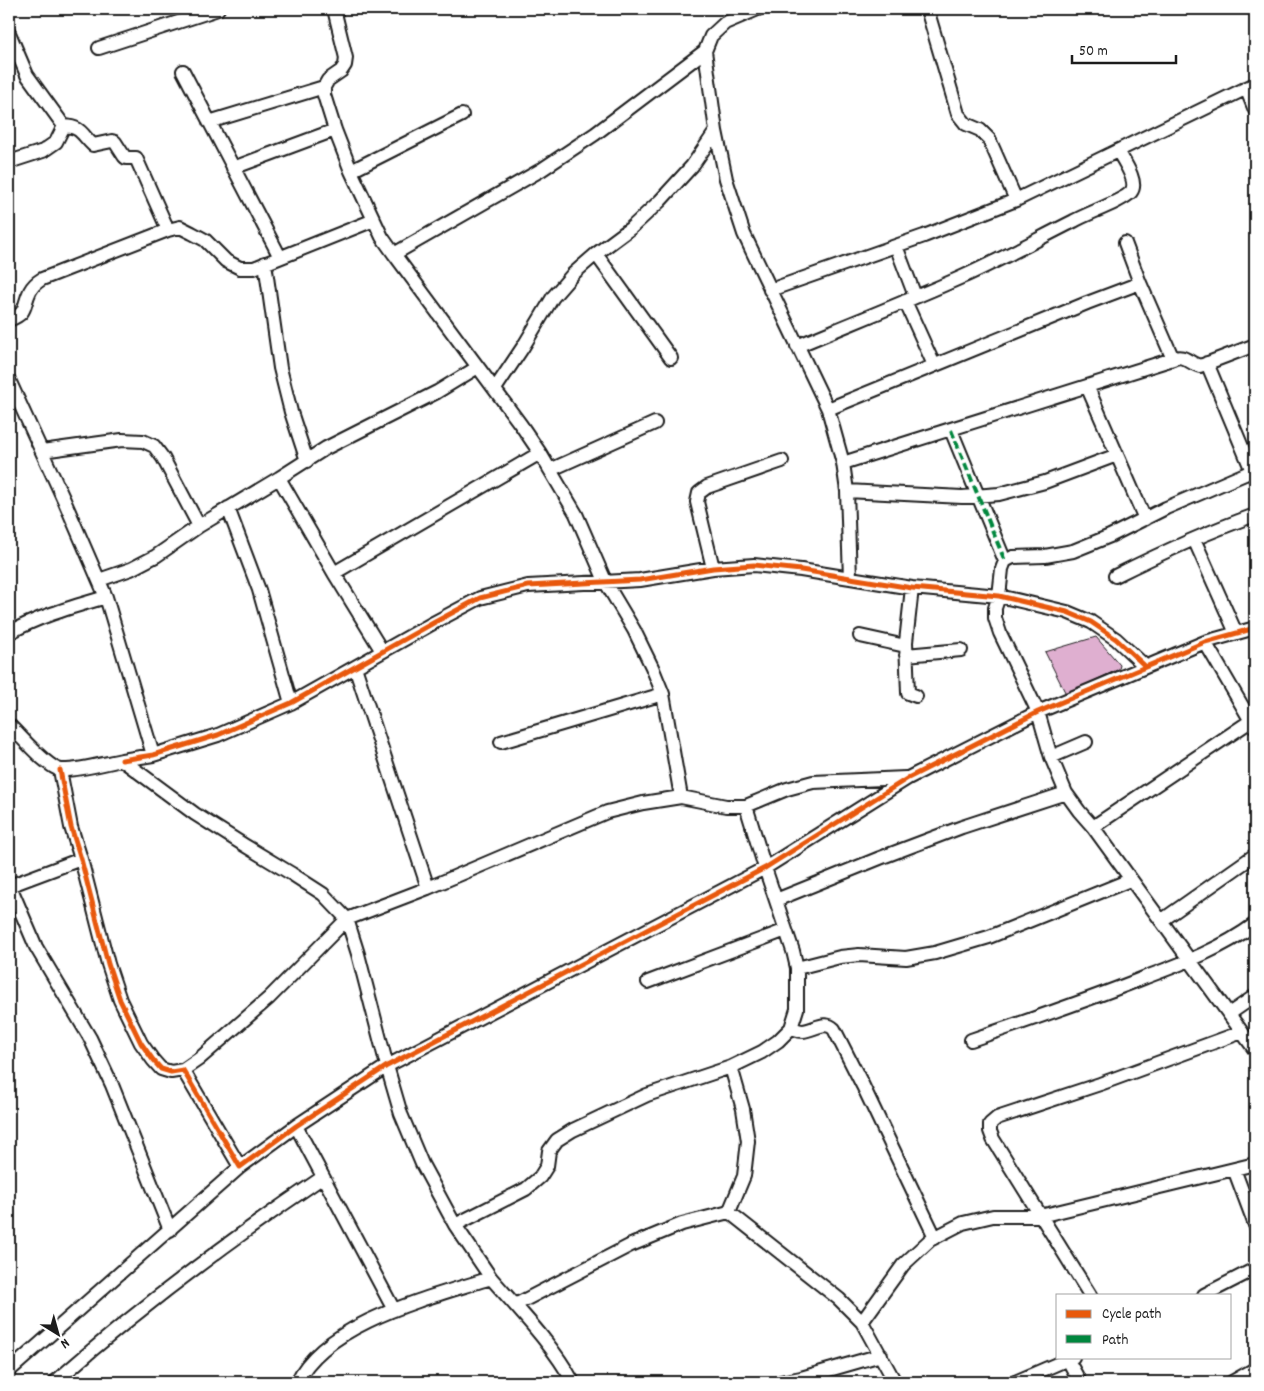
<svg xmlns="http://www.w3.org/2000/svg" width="1264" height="1391" font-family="Dekko,sans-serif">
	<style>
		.building { fill: #dfafd0; stroke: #1c1c1c }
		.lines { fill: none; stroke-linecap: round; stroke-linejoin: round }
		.minor-casing { stroke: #1c1c1c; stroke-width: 16 }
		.minor { stroke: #fff; stroke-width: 12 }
		.quiet { stroke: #00873e; stroke-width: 4; stroke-dasharray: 8 4; stroke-linecap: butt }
		.cycleway-casing { stroke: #fff; stroke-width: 8 }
		.cycleway { stroke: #e8590c; stroke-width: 5 }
	</style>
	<rect width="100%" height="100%" fill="#fff"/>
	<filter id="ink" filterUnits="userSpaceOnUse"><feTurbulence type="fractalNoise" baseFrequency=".02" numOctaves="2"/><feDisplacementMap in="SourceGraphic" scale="10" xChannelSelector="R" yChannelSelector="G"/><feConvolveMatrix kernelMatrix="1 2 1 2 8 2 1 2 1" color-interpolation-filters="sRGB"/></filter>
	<g filter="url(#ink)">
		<path class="building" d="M 1096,637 L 1120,665 L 1119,669 L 1066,694 L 1045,652 Z"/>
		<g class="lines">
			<defs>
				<path id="minor" d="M 334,9 L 346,58 L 345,65 L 341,71 L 328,80 L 324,87 L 324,95 L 335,130 L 351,171 L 374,220 L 382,237 L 394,254 L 521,425 L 540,453 L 576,514 L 606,583 L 634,630 L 652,667 L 663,694 L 681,797
					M 927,9 L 958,114 L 966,124 L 980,130 L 989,139 L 1016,200
					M 9,33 L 27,75 L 64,126 L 56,142 L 43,151 L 9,162
					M 99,48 L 218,9
					M 183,71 L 280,257
					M 1246,88 L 1255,110
					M 209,122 L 324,87
					M 64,126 C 82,127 81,134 93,145 L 112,141 L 115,142 L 124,156 L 126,158 L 136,158 L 168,230
					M 716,131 L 726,179 L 744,234 L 828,409 L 843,463
					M 233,168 L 335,130
					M 351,171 L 462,115
					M 1125,243 L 1140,283 L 1173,359
					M 896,246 L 915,296
					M 394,254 L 541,170 L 595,134 L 705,51
					M 596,254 L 671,358
					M 265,263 L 280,368 L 291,412 L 307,461
					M 770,290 L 924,236 L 1016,200 L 1255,84
					M 905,301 L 934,365
					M 9,320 C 29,312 22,307 30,291 C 33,285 37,282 42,279 L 168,230 L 180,227 L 192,233 L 205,240 L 226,261 L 240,268 L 254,268 L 374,220
					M 797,346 C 852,323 908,301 962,277 C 1000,260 1036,240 1074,221 C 1086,214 1123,201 1131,192 C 1139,182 1123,160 1118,151
					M 1207,363 L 1255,478
					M 9,380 L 64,500 L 106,597 L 153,755
					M 1087,386 L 1145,519
					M 495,389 L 523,347 L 553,297 L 573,274 L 596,254 L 631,228 L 660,201 L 692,166 L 716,131 L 705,51 L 711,36 L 725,23 L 758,9
					M 828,409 L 1087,303 L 1140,283
					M 951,430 L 1005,561
					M 42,451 L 122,440 L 143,441 L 154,446 L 163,458 L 199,526
					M 550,470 L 655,423
					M 279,478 L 334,573 L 382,651
					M 847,491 L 962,497 L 999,494 L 1045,482 L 1117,455
					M 228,508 L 259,590 L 291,703
					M 1194,539 L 1236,633
					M 713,568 L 697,502 L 699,493 L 707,487 L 782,461
					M 334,573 L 540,453
					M 1115,576 C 1161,553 1207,532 1255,515
					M 850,578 L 847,491 L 843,463 L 1173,359 C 1183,353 1190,364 1200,366 L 1255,345
					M 99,580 L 131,569 L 156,556 L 199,526 L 279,478 L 326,448 L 437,392 L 478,367
					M 9,633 C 39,616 72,607 106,597
					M 860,636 L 901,645 L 906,642 L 912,588
					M 906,642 L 908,693 L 916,696
					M 1205,642 L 1255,728
					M 906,655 L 961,650
					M 355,667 L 428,888
					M 1255,718 L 1093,827 L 1255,1050
					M 9,725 C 20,735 47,768 61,770 C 76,771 106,763 122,760 L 195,814 L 244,845 L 292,874 L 323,894 L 347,919 L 358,954 L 387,1066 L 401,1114 L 422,1164 L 455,1225 L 491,1278
					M 501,742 L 663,694
					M 1051,757 L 1086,742
					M 122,760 L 153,755 L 218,735 L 291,703 L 435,622 L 480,598 L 528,586 L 640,580 L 713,568 L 754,565 L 801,570 L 912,588 L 999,596 L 1067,612 L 1091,622 L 1116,639 L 1145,666
					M 60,770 L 71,827 L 81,859 L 108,964 L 120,1000 L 141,1043 L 153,1060 L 161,1069 L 171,1072 L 183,1070 L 240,1167 L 296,1126 L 387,1066 L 765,868 L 908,778 L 1038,712 L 1205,642 L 1255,628
					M 746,806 L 787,789 L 813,782 L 906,778
					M 1093,827 L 1079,811 L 1066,793 L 1051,757 L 1038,712 L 1000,633 L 995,618 L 995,608 L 999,596 L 1002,569 L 1005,561 L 1013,557 L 1045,556 L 1073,551 L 1110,536 L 1166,508 L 1252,471
					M 9,886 L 81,859
					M 10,886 L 36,947 L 90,1038 L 112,1085 L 170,1230
					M 776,900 L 880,858 L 962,827 L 1066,793
					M 1161,921 L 1255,855
					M 797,968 L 840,957 L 859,955 L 906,958 L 935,953 L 989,937 L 1130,880
					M 648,982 L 786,930
					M 1229,1014 L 1255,996
					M 791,1028 C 795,1029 798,1031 803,1031 C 814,1030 825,1020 834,1029 L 863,1086 L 935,1237
					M 971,1040 C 1030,1020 1089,1000 1146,977 C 1184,963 1223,948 1255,924
					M 183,1070 L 199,1059 L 269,998 L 347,919 L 428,888 L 607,812 L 643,803 L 681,797 L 726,806 L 746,806 L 765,868 L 793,951 L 797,968 L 797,1009 L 791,1028 L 778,1041 L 762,1052 L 731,1067 L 743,1109 L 748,1141 L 744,1176 L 729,1212
					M 296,1126 L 394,1310
					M 1234,1169 L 1255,1225
					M 455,1225 L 526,1189 L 540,1177 L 547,1166 L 549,1151 L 557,1140 L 573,1130 L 647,1095 L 731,1067
					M 1090,1295 L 993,1139 L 990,1131 L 990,1124 L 997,1118 L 1100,1084 L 1242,1032
					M 1204,1295 L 1255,1269
					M 515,1305 L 631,1245 L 682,1224 L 729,1212 L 839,1299 L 862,1322 L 903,1265 L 930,1240 L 963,1223 L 993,1216 L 1040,1216 L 1255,1164
					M 862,1322 L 895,1382
					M 1068,1360 L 1080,1382
					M 9,1371 L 240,1167
					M 55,1382 C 140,1307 230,1240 323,1177
					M 297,1382 C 325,1322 432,1297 491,1278 C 519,1310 553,1345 573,1382
					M 780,1382 L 801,1378 L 881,1355
					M 1015,1382 L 1073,1357
					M 1232,1382 L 1255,1369"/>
			</defs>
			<use href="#minor" class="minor-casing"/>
			<use href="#minor" class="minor"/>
			<path class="quiet" d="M 951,430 L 1005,561"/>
			<defs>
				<path id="cycleway" d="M 122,760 L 153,755 L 218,735 L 291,703 L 435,622 L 480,598 L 528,586 L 640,580 L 713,568 L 754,565 L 801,570 L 912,588 L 999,596 L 1067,612 L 1091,622 L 1116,639 L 1145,666
					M 60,770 L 71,827 L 81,859 L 108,964 L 120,1000 L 141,1043 L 153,1060 L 161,1069 L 171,1072 L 183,1070 L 240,1167 L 296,1126 L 387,1066 L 765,868 L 908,778 L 1038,712 L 1205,642 L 1255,628"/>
			</defs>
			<use href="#cycleway" class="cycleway-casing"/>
			<use href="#cycleway" class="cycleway"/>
		</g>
	</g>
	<rect width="1264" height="1391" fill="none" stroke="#fff" stroke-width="30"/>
	<rect x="15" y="15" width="1234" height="1361" fill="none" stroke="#1c1c1c" stroke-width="2" filter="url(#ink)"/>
	<rect x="1056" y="1294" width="175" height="65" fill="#ffffff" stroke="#a4a4a4"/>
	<rect x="1066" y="1310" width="25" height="8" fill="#e8590c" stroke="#a4a4a4"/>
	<text x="1102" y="1318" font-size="15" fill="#1c1c1c">Cycle path</text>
	<rect x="1066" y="1335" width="25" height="8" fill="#00873e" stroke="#a4a4a4"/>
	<text x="1102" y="1344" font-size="15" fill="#1c1c1c">Path</text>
	<g transform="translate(58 1334) rotate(143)" stroke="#ffffff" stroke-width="4" paint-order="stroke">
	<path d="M0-4L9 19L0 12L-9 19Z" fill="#1c1c1c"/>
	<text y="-8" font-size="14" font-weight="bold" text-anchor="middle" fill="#1c1c1c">N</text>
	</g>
	<path d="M1072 55v8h104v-8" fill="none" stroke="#1c1c1c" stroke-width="2.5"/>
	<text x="1079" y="55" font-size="15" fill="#1c1c1c" stroke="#ffffff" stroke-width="4" paint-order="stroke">50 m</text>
</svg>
